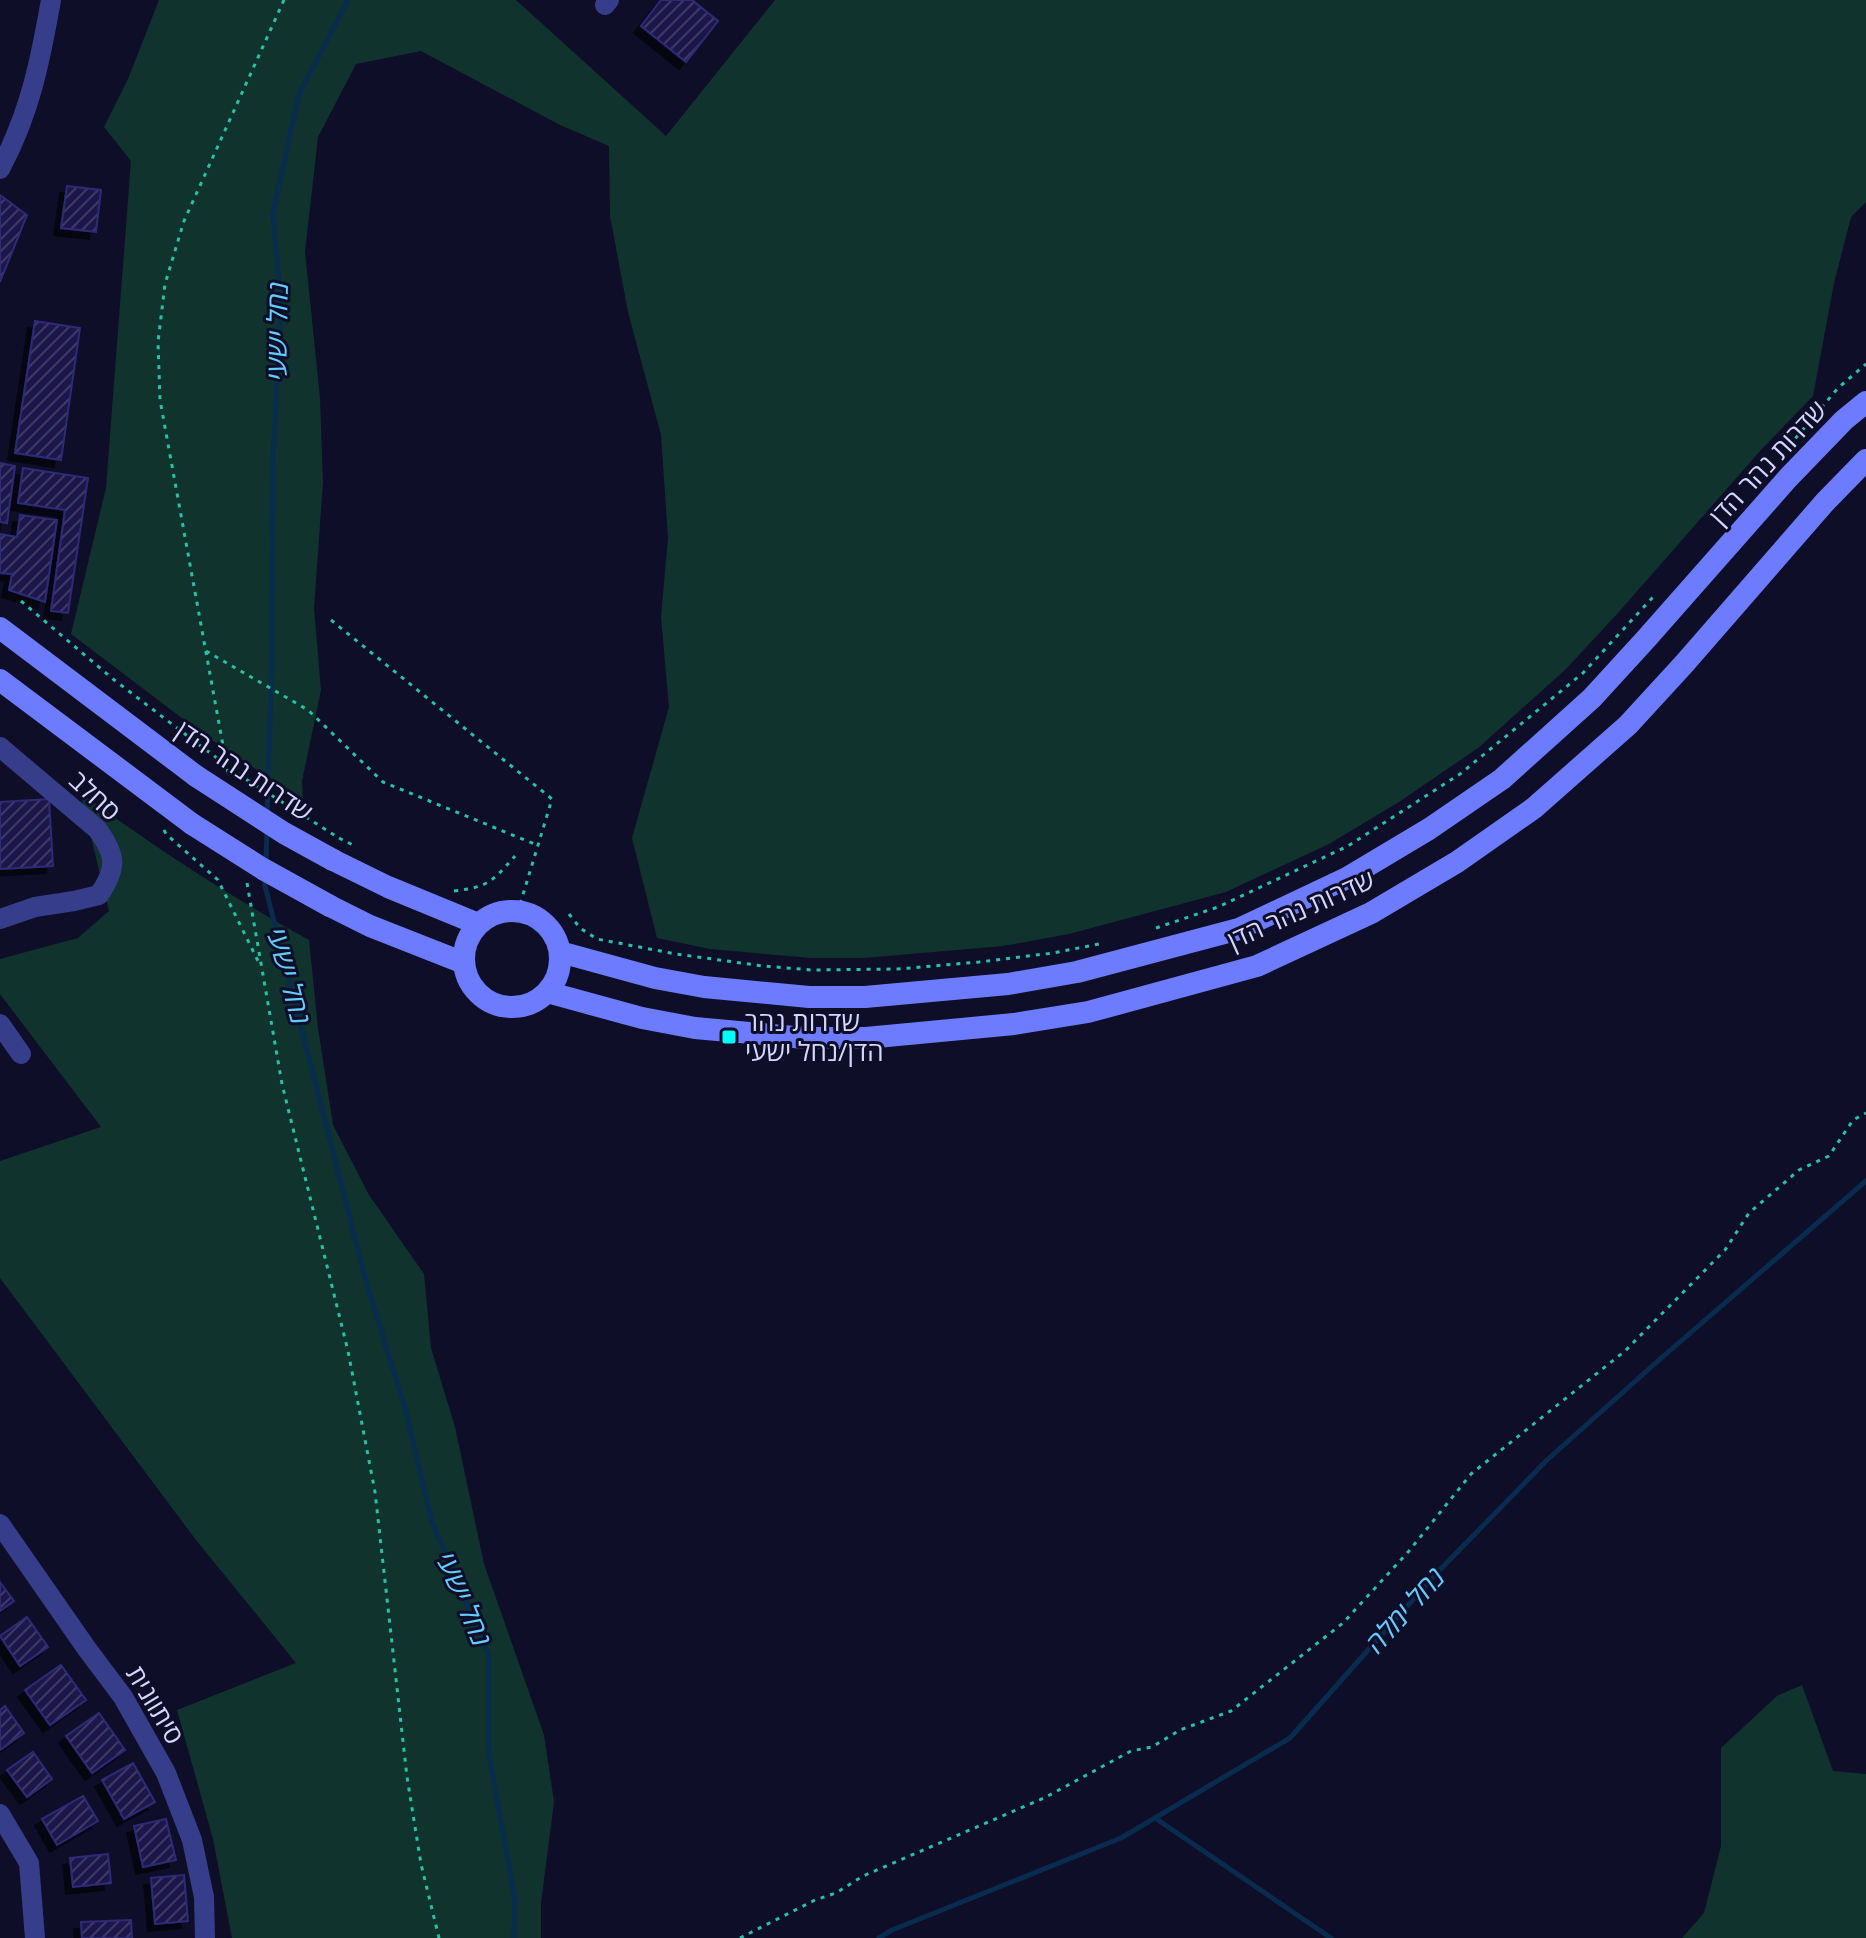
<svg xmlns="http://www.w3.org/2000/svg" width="1866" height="1938" font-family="'Open Sans',Heebo,sans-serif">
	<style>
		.green { fill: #11332d }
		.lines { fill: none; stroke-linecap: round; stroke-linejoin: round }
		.stream { stroke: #092b4d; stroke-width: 5 }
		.building { fill: url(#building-hatch); stroke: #2f2a78; stroke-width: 2; filter: url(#shadow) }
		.path { stroke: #28c1a4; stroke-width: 3; stroke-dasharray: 4 6; stroke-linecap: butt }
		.minor { stroke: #363e8b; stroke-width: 20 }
		.secondary { stroke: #6d7cff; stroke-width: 22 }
		.path-bridge { stroke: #28c1a4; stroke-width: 3; stroke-dasharray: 4 6; stroke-linecap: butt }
		.secondary-bridge { stroke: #6d7cff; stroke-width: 22 }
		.poi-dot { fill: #02fff7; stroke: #0f0e29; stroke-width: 3 }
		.labels { text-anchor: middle; stroke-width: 6; stroke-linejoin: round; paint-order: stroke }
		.street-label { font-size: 26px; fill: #d6d7ff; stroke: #0f0e29 }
		.poi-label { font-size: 26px; fill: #d6d7ff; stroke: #0f0e29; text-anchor: start }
		.water-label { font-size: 28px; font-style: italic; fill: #64cbff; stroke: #0f0e29 }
	</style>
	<defs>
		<pattern id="building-hatch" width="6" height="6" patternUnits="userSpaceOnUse" patternTransform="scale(2)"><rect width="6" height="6" fill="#1d194b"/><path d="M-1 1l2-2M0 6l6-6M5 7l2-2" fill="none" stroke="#3d3a66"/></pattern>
		<filter id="shadow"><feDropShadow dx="-7" dy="7" stdDeviation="0" flood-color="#0009"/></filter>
	</defs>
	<rect width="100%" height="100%" fill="#0f0e29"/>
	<path class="green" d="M 159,0 L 516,0 L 666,136 L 775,0 L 1866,0 L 1866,202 L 1851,217 L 1834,283 L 1813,396 L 1760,451 L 1618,613 L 1565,670 L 1478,748 L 1399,802 L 1329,844 L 1226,892 L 1069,934 L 1003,946 L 864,958 L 811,958 L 710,949 L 657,938 L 632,838 L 669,707 L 661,617 L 668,538 L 661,435 L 628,312 L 610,216 L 609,146 L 560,125 L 421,51 L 356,64 L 318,137 L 305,252 L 320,398 L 323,482 L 314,608 L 321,690 L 302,781 L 303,800 L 207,737 L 71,634 L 106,488 L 131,161 L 104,127 L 128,79 Z
		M 80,792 C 155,848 228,895 309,940 L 318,1028 L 333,1125 L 369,1195 L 424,1274 L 431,1348 L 455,1427 L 484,1564 L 544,1735 L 554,1802 L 541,1903 L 541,1938 L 232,1938 L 213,1839 L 177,1710 L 296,1663 L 196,1540 L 0,1278 L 0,1161 L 101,1127 L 0,994 L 0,959 L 78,938 L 109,911 Z
		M 1802,1685 L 1833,1771 L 1866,1774 L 1866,1938 L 1682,1938 L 1704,1913 L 1721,1846 L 1721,1748 L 1777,1696 Z"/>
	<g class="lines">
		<path class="stream" d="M 267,815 L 272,652 L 273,460 L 281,307 L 273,213 L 299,94 L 348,0
			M 266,863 L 267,829
			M 265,877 L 265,886 L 367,1285 L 405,1408 L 432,1522 L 489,1656 L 489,1754 L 515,1900 L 514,1938
			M 1155,1818 L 1331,1938
			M 879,1938 L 892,1930 L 1121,1838 L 1290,1738 L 1432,1578 L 1547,1460 L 1659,1360 L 1866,1181"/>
	</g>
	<path class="building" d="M 661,0 L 692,0 L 718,21 L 686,62 L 641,26 Z
		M 67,186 L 101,190 L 96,232 L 61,228 Z
		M 0,195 L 27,215 L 0,282 Z
		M 35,321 L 80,328 L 61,460 L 15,453 Z
		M 0,463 L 15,466 L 7,523 L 0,522 Z
		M 23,468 L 88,478 L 68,613 L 51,611 L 65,510 L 18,503 Z
		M 20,515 L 57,520 L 45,602 L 9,590 L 12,574 L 0,573 L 0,534 L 17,537 Z
		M 49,799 L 53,866 L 0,869 L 0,802 Z
		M 0,1582 L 14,1601 L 0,1611 Z
		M 27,1617 L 48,1647 L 20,1666 L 0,1636 Z
		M 61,1665 L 86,1700 L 50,1725 L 25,1690 Z
		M 5,1706 L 24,1733 L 0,1750 L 0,1710 Z
		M 99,1713 L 125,1750 L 92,1773 L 66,1736 Z
		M 33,1752 L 52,1779 L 27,1797 L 7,1770 Z
		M 133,1763 L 155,1802 L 124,1819 L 102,1780 Z
		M 83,1796 L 98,1821 L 57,1845 L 42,1819 Z
		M 166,1819 L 176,1860 L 143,1867 L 134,1826 Z
		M 108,1854 L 111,1883 L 73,1887 L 70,1858 Z
		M 184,1875 L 188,1921 L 155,1924 L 151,1878 Z
		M 131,1920 L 132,1938 L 82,1938 L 81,1922 Z"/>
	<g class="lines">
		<path class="path" d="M 1789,446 L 1838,388 L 1866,364
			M 21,601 L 113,679 L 198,744
			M 331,620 L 552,799 L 518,911
			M 206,651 L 308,710 L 383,782 L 537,845
			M 228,773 L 160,400 L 158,342 L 165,284 L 184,221 L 284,0
			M 164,830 L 166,834 L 218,880 L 260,965
			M 339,838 L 353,845
			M 247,883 L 282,1084 L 348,1351 L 375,1492 L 407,1777 L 421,1864 L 439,1938
			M 454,891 C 488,887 492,882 515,856
			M 569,914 L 580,928 L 597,939 L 676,954 L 763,966 L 812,970 L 898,969 L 979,962 L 1053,953 L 1099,944
			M 1156,928 L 1218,907 L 1348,846 L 1460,774 L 1583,673 L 1653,597
			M 740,1938 L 815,1900 L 836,1893 L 863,1876 L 1044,1798 L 1131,1751 L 1152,1747 L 1180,1730 L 1231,1711 L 1343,1623 L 1409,1551 L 1471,1474 L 1625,1351 L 1725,1250 L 1749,1213 L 1799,1170 L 1829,1156 L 1853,1120 L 1866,1113"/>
		<path class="minor" d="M 605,5 L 609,0
			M 0,169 C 30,113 40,62 51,0
			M 0,747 L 97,829 C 117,856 117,868 99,895 L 74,901 L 35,907 L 0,919
			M 0,1024 L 21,1054
			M 0,1524 L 87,1649 L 123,1697 L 166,1773 L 192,1840 L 204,1897 L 205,1938
			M 0,1814 L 29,1863 L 35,1938"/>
		<path class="secondary" d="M 0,628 L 196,776
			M 0,680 L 192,824
			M 333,860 L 388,887 L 478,924
			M 330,906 L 370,926 L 464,963
			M464 959a48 48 0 1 1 96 0a48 48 0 1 1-96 0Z
			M 560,952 L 655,978 L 704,987 L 809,997 L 865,997 L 1008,984 L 1077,972 L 1239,929 L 1347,878 L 1429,829 L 1502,779 L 1592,698 L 1646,639 L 1788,478 L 1844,420 L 1866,402
			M 547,992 L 642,1018 L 695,1028 L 805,1038 L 866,1038 L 1014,1024 L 1088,1012 L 1257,966 L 1371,913 L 1457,862 L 1534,808 L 1628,725 L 1684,664 L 1825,502 L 1866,460"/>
		<path class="path-bridge" d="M 198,744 L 244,778 L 339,838"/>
		<path class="secondary-bridge" d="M 196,776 L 284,833 L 333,860
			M 192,824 L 263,869 L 330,906"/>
	</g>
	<rect class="poi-dot" x="721" y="1029" width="16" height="16" rx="4"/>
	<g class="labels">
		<g class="street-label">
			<text transform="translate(1768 463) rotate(-47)" y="9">שדרות נהר הדן</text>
			<text transform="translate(244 771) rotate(34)" y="9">שדרות נהר הדן</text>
			<text transform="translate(95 796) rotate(43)" y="9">סחלב</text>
			<text transform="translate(1301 910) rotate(-24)" y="9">שדרות נהר הדן</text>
			<text transform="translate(155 1705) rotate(59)" y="9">סיתוונית</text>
		</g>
		<g class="poi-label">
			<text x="745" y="1031">שדרות נהר<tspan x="745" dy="30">הדן/נחל ישעי</tspan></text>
		</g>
		<g class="water-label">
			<text transform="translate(277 331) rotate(-89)" y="10">נחל ישעי</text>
			<text transform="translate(289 976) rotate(75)" y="10">נחל ישעי</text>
			<text transform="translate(464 1599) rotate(67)" y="10">נחל ישעי</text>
			<text transform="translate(1405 1610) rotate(-48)" y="10">נחל ימלה</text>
		</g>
	</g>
</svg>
